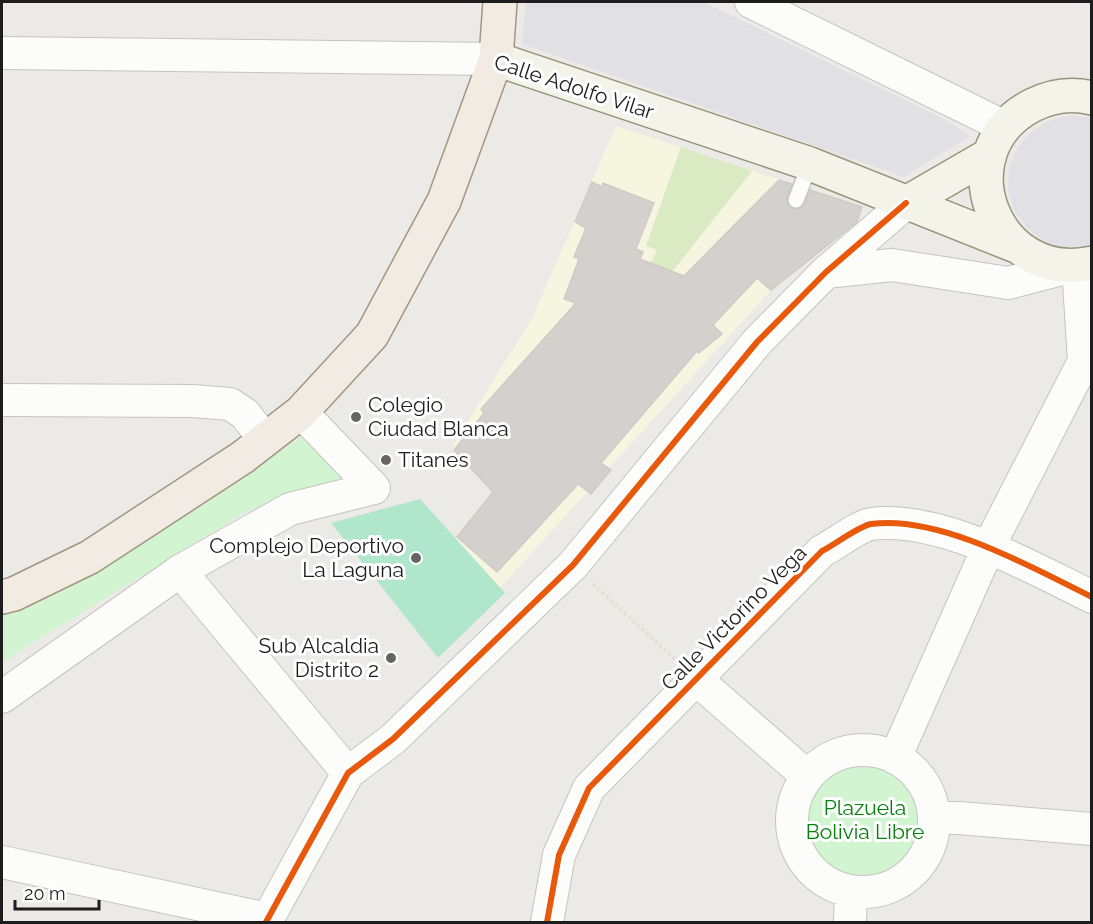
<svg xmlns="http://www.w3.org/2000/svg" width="1093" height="924" font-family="Raleway,sans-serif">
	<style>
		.education { fill: #f6f5e0 }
		.grass { fill: #daebc3 }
		.park { fill: #d2f4d1 }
		.pitch { fill: #afe6cc }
		.plaza { fill: #e0e0e5 }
		.building { fill: #d3d0cd; stroke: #cfcbc7; stroke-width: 1.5 }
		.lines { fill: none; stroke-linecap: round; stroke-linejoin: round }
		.service-casing { stroke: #c4c4c2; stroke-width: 18 }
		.minor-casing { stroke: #c4c4c2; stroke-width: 34 }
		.tertiary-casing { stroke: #c4c4c2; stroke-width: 36 }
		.secondary-casing { stroke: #96967d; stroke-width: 36 }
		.primary-casing { stroke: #a29682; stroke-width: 36 }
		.path { stroke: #ebdad8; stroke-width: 4; stroke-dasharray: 3 3; stroke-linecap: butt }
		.service { stroke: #fcfcfb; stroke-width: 15 }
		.minor { stroke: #fcfcfb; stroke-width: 32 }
		.tertiary { stroke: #fcfcfb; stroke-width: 33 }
		.secondary { stroke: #f3f3e9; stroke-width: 33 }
		.primary { stroke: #f1ebe3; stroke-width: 33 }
		.cycleway-casing { stroke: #fff; stroke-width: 10 }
		.cycleway { stroke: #e8590c; stroke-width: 6 }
		.poi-dot { fill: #656563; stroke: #fff; stroke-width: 2 }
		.labels { text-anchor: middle; stroke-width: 6; stroke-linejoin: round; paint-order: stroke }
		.street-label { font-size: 21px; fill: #1d1d1d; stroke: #fff }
		.poi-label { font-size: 21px; fill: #1d1d1d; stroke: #fff; text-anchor: start }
		.park-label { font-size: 21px; fill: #06810c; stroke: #fff }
	</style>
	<rect width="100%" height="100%" fill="#eceae6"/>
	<path class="education" d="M 616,126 L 862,207 L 855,226 L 771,290 L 499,589 L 454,542 L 493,492 L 453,445 L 532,319 Z"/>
	<path class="grass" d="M 681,147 L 752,171 L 672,272 L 651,263 L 657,250 L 646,246 Z"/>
	<path class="park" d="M 308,432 L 345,476 L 338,484 L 247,511 L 2,662 L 2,610 L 54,593 L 204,505 Z
		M803 820a62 62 0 1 1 124 0a62 62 0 1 1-124 0Z"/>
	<path class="pitch" d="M 420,499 L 505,593 L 438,658 L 331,523 Z"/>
	<path class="plaza" d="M 526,2 L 703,2 L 942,118 L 970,136 L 904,177 L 522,44 Z
		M 1072,115 L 1091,118 L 1091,245 L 1085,247 L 1064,247 L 1043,241 L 1027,228 L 1014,210 L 1008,190 L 1009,168 L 1017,148 L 1031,132 L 1050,120 Z"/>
	<path class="building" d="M 779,180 L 792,184 L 786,201 L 792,209 L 803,207 L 810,190 L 862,207 L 857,222 L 771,290 L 757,278 L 713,325 L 722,334 L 699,353 L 697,351 L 601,463 L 611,470 L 591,494 L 578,484 L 497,572 L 457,537 L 493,492 L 454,450 L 484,413 L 481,409 L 576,303 L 564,299 L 579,259 L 574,257 L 586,228 L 575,222 L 592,182 L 602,187 L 603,183 L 654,203 L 636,249 L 643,252 L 640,259 L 684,276 Z"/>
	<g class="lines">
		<defs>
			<path id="service" d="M 796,200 L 810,164"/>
			<path id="minor" d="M 751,2 L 1005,127
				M 2,53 L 496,59
				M 826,272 L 892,265 L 1008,283 L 1073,266
				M 2,400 L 193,401 L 230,404 L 245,414 L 265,440
				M 180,571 L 290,509 L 374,488 L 301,412
				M 696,679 L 807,776
				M 2,697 L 180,571 L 348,773
				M792 821a71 71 0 1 1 142 0a71 71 0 1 1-142 0Z
				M 895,758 L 989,546 L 1084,361 L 1078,266
				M 934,816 L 1092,829
				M 2,862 L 267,919
				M 266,922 L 348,773 L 393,739 L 573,565 L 757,342 L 826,272 L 906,203
				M 547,922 L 559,855 L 589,788 L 822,551 C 834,545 859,526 871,524 C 940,515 1031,567 1092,597
				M 850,922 L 851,892"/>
			<path id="tertiary" d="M 1082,265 L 1092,297"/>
			<path id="secondary" d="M 496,59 L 810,164 L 1016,246
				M 1092,98 C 1072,93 1051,96 1033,105 C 943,151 994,285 1092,263
				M 906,203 L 989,155"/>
			<path id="primary" d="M 2,597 L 14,594 L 90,557 L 243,457 L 301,412 L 372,335 L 444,201 L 496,59 L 500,2"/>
		</defs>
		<use href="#service" class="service-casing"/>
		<use href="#minor" class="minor-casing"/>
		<use href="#tertiary" class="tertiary-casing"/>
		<use href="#secondary" class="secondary-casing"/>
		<use href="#primary" class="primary-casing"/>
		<path class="path" d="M 593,584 L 676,660"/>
		<use href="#service" class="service"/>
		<use href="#minor" class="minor"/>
		<use href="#tertiary" class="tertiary"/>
		<use href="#secondary" class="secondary"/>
		<use href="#primary" class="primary"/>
		<defs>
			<path id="cycleway" d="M 266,922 L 348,773 L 393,739 L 573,565 L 757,342 L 826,272 L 906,203
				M 547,922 L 559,855 L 589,788 L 822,551 C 834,545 859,526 871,524 C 940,515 1031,567 1092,597"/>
		</defs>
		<use href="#cycleway" class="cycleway-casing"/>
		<use href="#cycleway" class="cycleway"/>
	</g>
	<g class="poi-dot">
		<circle cx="356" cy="417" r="6"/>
		<circle cx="386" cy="460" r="6"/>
		<circle cx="416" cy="558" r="6"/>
		<circle cx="391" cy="658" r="6"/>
	</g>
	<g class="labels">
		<g class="street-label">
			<text transform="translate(574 87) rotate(18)" y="7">Calle Adolfo Vilar</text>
			<text transform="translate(734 618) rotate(-45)" y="7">Calle Victorino Vega</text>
		</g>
		<g class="poi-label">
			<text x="368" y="412">Colegio<tspan x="368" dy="24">Ciudad Blanca</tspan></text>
			<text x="398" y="467">Titanes</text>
			<text x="404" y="553" text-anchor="end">Complejo Deportivo<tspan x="404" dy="24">La Laguna</tspan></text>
			<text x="379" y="653" text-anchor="end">Sub Alcaldia<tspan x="379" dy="24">Distrito 2</tspan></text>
		</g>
		<g class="park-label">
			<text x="865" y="815">Plazuela<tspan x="865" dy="24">Bolivia Libre</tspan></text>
		</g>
	</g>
	<rect width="1093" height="924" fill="none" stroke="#1d1d1d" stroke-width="6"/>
	<path d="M15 900v9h84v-9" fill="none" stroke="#1d1d1d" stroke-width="3"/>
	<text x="24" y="900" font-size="18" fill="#1d1d1d" stroke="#ffffff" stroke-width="4.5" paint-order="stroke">20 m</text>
</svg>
